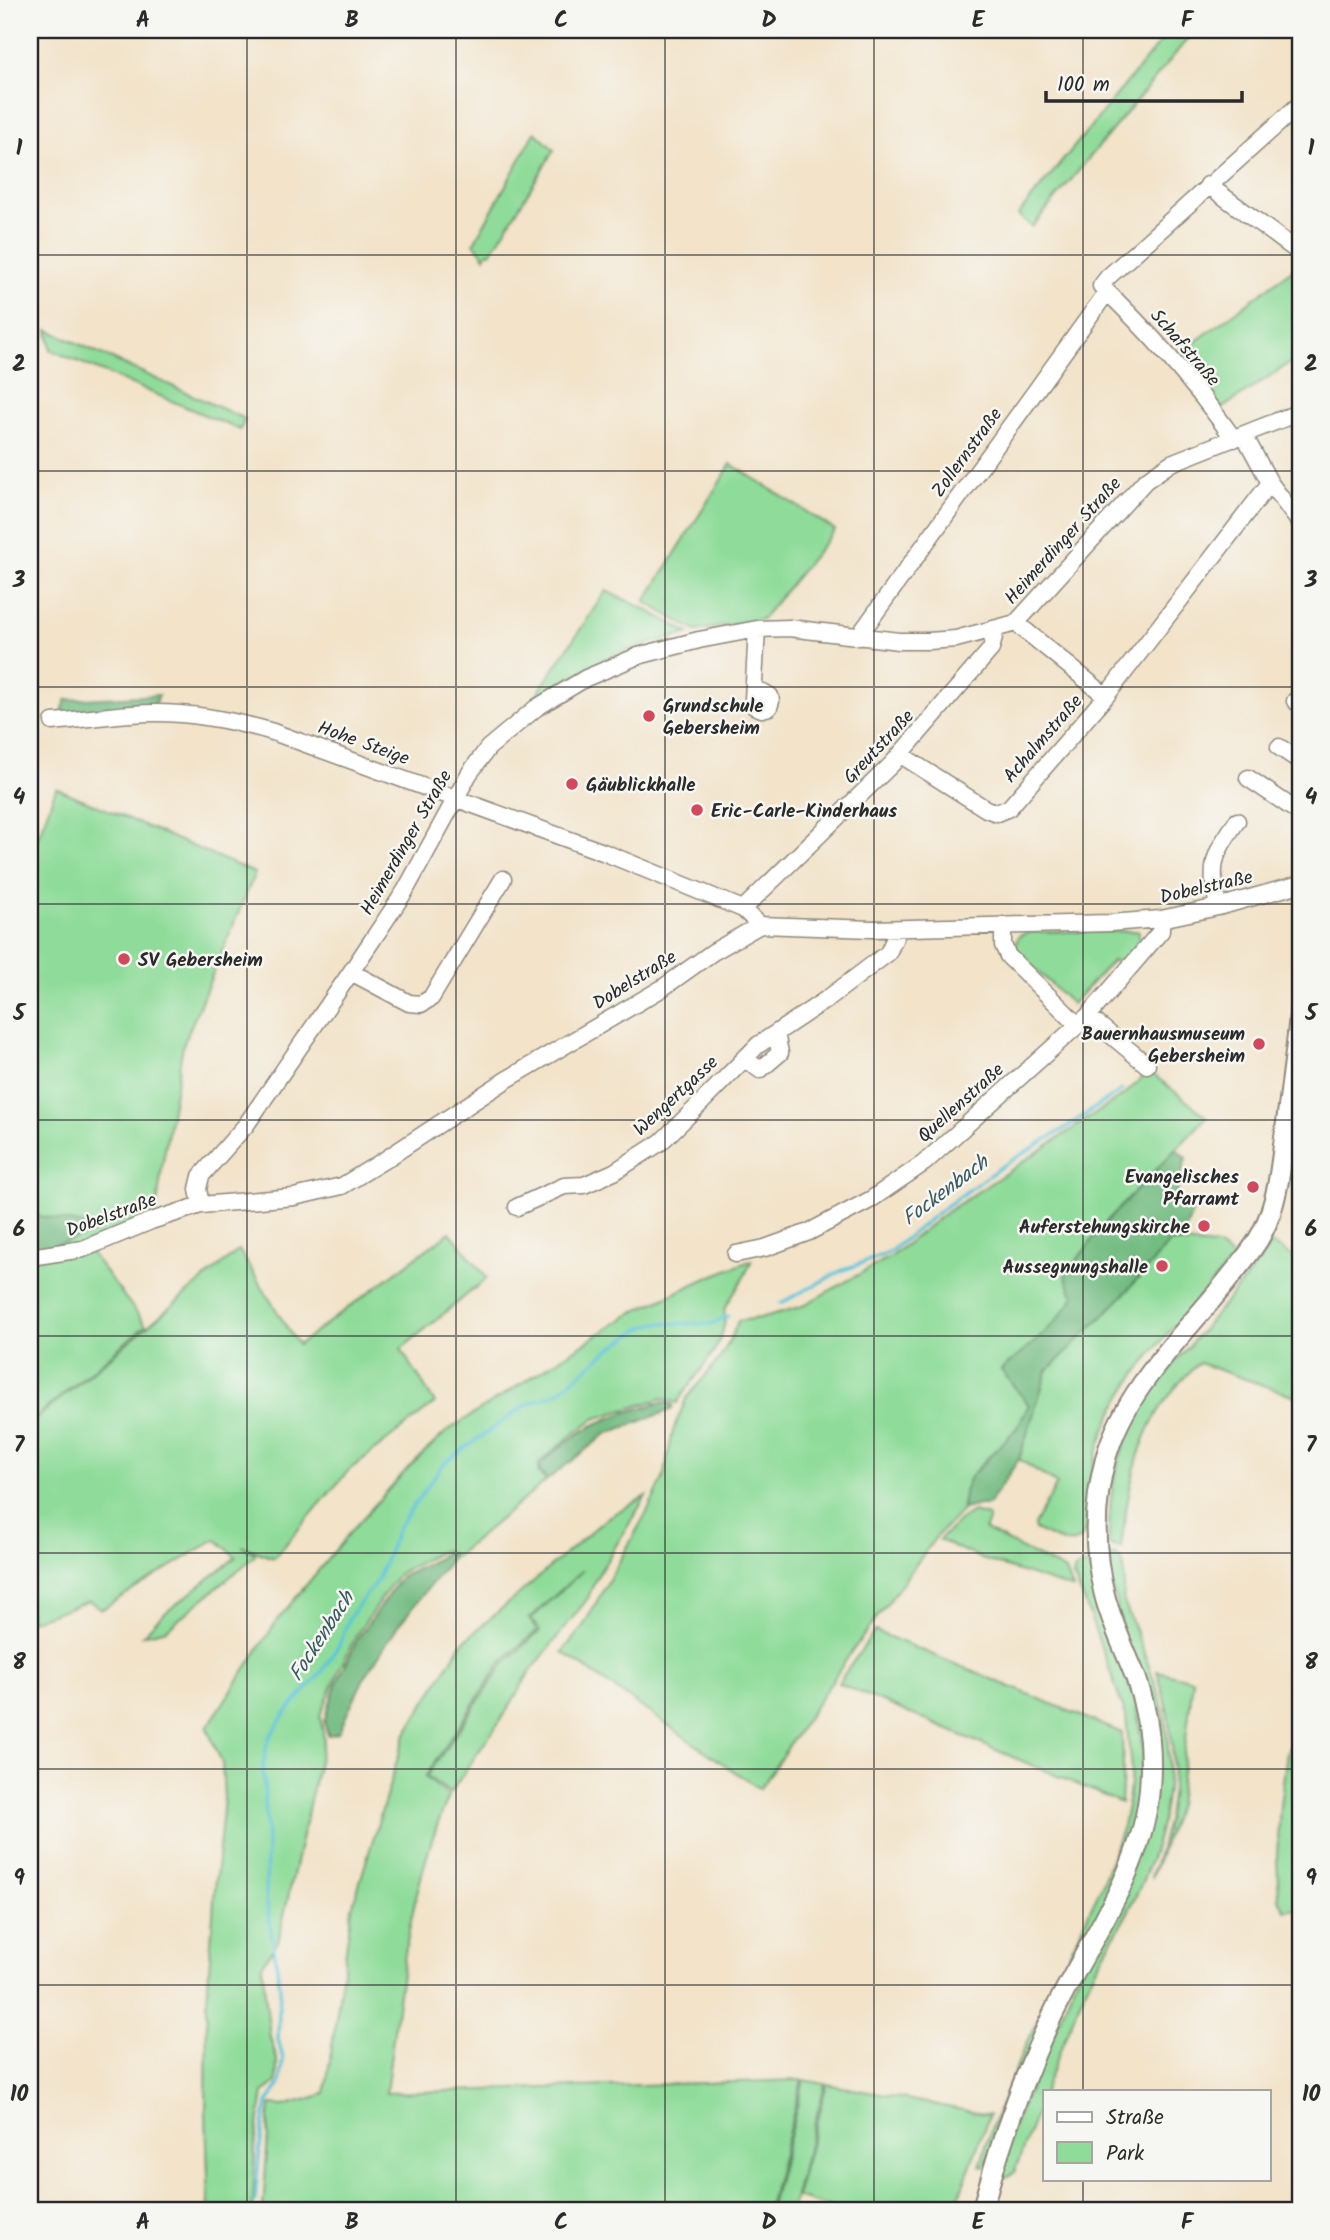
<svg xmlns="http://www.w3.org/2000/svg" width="1330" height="2240" font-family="Kalam,sans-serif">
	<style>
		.green { fill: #8fdc9a; stroke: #5d8462; stroke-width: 2 }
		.forest { fill: #73bc82; stroke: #4f7456; stroke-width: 2 }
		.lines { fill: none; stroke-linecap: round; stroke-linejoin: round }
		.stream { stroke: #5dc4da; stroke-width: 3.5 }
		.minor-casing { stroke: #8e877a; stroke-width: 19 }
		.tertiary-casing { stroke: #8e877a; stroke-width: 23 }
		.minor { stroke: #fff; stroke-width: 16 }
		.tertiary { stroke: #fff; stroke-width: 19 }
		.grid { fill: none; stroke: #2b2b2b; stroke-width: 2; stroke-opacity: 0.55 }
		.poi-dot { fill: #d1495b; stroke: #f6f6f2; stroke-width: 2.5 }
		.labels { text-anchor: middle; stroke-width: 5; stroke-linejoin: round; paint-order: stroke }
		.street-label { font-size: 19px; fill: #2b2b2b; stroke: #f6f6f2 }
		.poi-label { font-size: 19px; font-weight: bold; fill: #2b2b2b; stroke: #f6f6f2; text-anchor: start }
		.water-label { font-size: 21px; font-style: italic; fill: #3a5960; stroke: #f6f6f2 }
		.neatline { fill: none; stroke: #2b2b2b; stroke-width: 2.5 }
		.grid-label { font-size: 23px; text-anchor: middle; font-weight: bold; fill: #2b2b2b }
	</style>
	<rect width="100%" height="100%" fill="#f6f6f2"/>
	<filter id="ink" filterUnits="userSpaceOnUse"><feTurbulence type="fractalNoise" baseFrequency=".0143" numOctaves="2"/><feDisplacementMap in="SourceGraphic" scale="14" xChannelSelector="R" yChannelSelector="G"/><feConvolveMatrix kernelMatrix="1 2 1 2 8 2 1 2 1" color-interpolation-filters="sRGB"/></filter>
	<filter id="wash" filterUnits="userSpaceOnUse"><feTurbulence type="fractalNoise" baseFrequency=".00686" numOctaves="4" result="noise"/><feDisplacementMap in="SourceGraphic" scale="28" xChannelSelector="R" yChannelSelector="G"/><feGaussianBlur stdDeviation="1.57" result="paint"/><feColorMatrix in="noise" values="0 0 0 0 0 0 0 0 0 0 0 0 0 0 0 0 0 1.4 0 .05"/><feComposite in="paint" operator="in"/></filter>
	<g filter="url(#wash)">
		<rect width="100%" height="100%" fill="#f2e3c9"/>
		<path class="green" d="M 1170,30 L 1195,30 L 1032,227 L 1018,215 Z
			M 535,132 L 554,150 L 491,253 L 488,252 L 485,257 L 474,243 Z
			M 1300,264 L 1300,356 L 1221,409 L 1175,357 Z
			M 48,330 L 245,419 L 240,430 L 51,350 Z
			M 731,464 L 835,530 L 762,619 L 696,631 L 645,602 Z
			M 606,591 L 643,608 L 689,633 L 635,648 L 605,659 L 535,697 Z
			M 56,788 L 255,873 L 183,1045 L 162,1167 L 156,1214 L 72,1249 L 30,1254 L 30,859 Z
			M 1139,931 L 1139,943 L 1123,966 L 1113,960 L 1072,1004 L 1017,952 L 1015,945 L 1019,936 L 1029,932 Z
			M 1149,1071 L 1207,1117 L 1105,1223 L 1066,1276 L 1074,1297 C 1055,1327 1029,1348 1001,1370 L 1029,1405 C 1025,1413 1021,1422 1016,1429 C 991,1460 964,1466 963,1509 L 936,1537 L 848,1657 L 760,1789 L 562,1652 L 582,1628 L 647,1512 L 663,1479 L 673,1431 L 686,1399 L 720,1358 L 732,1336 L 738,1321 L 760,1318 L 800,1307 L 890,1257 L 944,1214 L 1125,1094 Z
			M 450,1232 L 487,1278 L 401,1349 L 435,1403 L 348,1471 L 274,1558 L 242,1546 L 255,1553 L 254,1557 L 167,1629 L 143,1635 L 160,1617 L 236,1557 L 216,1539 L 102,1609 L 89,1601 L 30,1621 L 30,1424 L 239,1250 L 298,1345 Z
			M 1170,1242 L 1217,1246 L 1234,1258 C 1190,1310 1130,1367 1105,1430 C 1095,1455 1088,1482 1087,1509 C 1086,1519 1088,1532 1080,1539 C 1069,1549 1046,1535 1035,1530 L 1034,1525 L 1057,1484 L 1019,1459 L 1047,1371 L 1118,1301 Z
			M 1271,1243 L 1300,1261 L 1300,1398 L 1199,1363 C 1140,1416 1130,1474 1121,1548 L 1109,1545 C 1108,1509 1112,1474 1126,1440 C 1142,1400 1171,1367 1198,1335 C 1219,1310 1240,1285 1260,1261 Z
			M 90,1252 L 146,1325 L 30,1422 L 30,1259 Z
			M 752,1260 L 745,1275 L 724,1310 C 731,1342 692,1378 677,1403 L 663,1398 L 594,1419 L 569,1437 L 539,1463 L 538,1472 L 546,1481 L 456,1556 L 443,1550 L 399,1573 L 357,1634 L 340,1668 L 320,1716 L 324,1739 L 278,1942 L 262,1965 L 270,2037 L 277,2060 L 276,2082 L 263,2093 L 255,2144 L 253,2210 L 209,2210 L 206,2112 L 207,2000 L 214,1900 L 224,1798 L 222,1763 L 207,1728 L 278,1619 L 352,1530 L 409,1467 L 447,1431 L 632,1313 L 709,1277 Z
			M 646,1496 L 595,1580 L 588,1598 L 528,1675 L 506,1712 L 450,1793 L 427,1776 L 505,1662 L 540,1631 L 531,1619 L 583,1570 L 529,1619 L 537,1631 L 503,1660 L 425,1777 L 449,1796 C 408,1888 399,1994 386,2093 L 802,2080 L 768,2210 L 263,2210 L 270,2105 L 284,2106 L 325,2094 L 352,1908 L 405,1735 L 462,1643 L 608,1517 Z
			M 973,1512 L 988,1516 L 989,1521 L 985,1530 L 1066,1571 L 1073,1589 L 982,1559 L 939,1540 L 961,1519 Z
			M 1115,1555 C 1131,1562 1121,1587 1124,1602 C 1137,1636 1153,1671 1162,1707 C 1179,1775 1160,1850 1128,1912 C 1115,1937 1098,1960 1087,1986 C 1059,2047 1038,2110 1014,2173 L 1006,2177 L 1000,2173 L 1010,2134 L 1154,1798 L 1120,1621 L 1106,1560 Z
			M 1082,1565 L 1089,1567 L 1092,1571 L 1136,1705 L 1143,1754 L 1139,1810 L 1128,1852 L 985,2167 L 980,2166 L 991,2129 L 1023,2051 L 1102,1885 L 1123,1826 L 1129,1795 L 1131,1770 L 1126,1716 L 1086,1605 L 1073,1576 L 1075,1569 Z
			M 875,1631 L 1122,1733 L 1123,1768 L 1121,1803 L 838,1683 Z
			M 1157,1671 L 1193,1680 L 1178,1805 L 1152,1877 L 1151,1876 C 1178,1803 1180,1746 1157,1671 Z
			M 1300,1718 L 1299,1909 L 1285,1911 L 1279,1899 L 1277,1856 L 1280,1806 L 1287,1752 Z
			M 804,2080 L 825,2084 L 791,2210 L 770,2210 Z
			M 827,2084 L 989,2115 L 954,2210 L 840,2210 L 796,2197 Z"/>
		<path class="forest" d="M 159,695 L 152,710 L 60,717 L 66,700 Z
			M 1176,1149 L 1186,1158 L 1175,1198 L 1193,1211 L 1180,1242 L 1170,1242 L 1118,1301 L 1047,1371 L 1019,1459 L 988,1505 L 979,1505 L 963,1509 L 964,1491 L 970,1477 L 1017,1428 L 1029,1405 L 1001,1370 C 1028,1348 1055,1327 1074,1297 L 1065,1276 L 1105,1223 Z
			M 30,1214 L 95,1227 L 96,1232 L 53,1246 L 30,1248 Z
			M 663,1402 L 673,1405 L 671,1410 L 606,1434 L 547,1480 L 540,1472 L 540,1465 C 578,1426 612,1415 663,1402 Z
			M 446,1552 L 450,1554 L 452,1558 L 398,1626 L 363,1680 L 338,1733 L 328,1735 L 324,1722 L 336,1684 L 358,1638 L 401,1577 L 439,1558 Z"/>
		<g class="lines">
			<path class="stream" d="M 781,1303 L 841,1271 L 888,1253 L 941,1210 L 1002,1166 L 1062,1130 L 1122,1090
				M 255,2202 L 260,2146 L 267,2103 L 280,2083 L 283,2059 L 278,2039 L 280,1988 L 266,1897 L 267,1840 L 263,1765 L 268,1740 L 284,1715 L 320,1674 L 339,1645 L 349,1618 L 378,1579 L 398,1528 L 444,1463 L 524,1406 L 557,1393 L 610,1349 L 640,1329 L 657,1323 L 711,1324 L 728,1316"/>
		</g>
	</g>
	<g filter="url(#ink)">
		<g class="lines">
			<defs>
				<path id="minor" d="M 1208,185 L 1296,250
					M 1244,435 L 1270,483 L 1300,523
					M 1234,439 C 1195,385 1150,332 1101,286 L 1108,277 L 1300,104
					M 1016,623 L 1106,696
					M 858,637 L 1107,292
					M 754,691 L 763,692 L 770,696 L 771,701 L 769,707 L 762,709 L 754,706 L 753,700 L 757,629
					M 1295,701 L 1300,704
					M 53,722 C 87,719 122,713 156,713 C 196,713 235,721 273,732 L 603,852 L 743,909 L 760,925
					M 1279,747 L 1300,761
					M 901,755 L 986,809 L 997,813 L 1009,808 L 1106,696 L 1270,483
					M 1248,778 L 1300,813
					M 1218,907 C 1209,864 1213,856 1237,821
					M 743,909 L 892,764 L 991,649 L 996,629
					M 1003,925 L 1003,945 L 1008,956 L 1078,1025
					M 351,972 L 409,1003 L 421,1004 L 431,998 L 503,879
					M 1088,1016 L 1147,1065
					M 744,1058 L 760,1070 L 780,1053 L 776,1033
					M 201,1205 L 198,1189 L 201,1176 L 246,1125 L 351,972 L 405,891 L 469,774 L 488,748 L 536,708 L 586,678 L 638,656 L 699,640 L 757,629 L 789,628 L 899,641 L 929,641 L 956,639 L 1016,623 L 1145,481 L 1171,463 L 1300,412
					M 517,1207 L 564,1186 L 584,1185 L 614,1172 L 661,1142 L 701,1103 L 758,1045 L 827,999 L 888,953 L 899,929
					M 736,1254 L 765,1248 L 809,1232 L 870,1200 L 924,1163 L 1088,1016 L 1161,931 L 1161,919
					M 30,1257 L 83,1249 L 151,1221 L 201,1205 L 294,1197 L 342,1186 L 386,1159 L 506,1080 L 661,989 L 713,952 L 760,925 L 872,929 L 1110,923 L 1161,919 L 1218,907 L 1300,884"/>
				<path id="tertiary" d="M 982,2210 C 1000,2143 1023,2077 1053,2014 C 1088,1942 1140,1875 1149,1794 C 1153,1755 1149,1715 1136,1678 C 1125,1650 1111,1622 1104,1593 C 1093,1548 1094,1501 1106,1457 C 1126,1387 1183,1336 1227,1281 C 1239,1265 1253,1251 1262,1233 C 1279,1200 1281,1162 1286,1126 C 1291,1087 1297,1048 1300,1009"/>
			</defs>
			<use href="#minor" class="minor-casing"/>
			<use href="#tertiary" class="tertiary-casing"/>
			<use href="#minor" class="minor"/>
			<use href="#tertiary" class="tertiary"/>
		</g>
	</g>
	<path class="grid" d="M 247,30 L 247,2210M 456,30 L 456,2210M 665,30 L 665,2210M 874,30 L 874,2210M 1083,30 L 1083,2091M 30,255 L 1300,255M 30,471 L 1300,471M 30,687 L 1300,687M 30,904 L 1300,904M 30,1120 L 1300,1120M 30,1336 L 1300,1336M 30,1553 L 1300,1553M 30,1769 L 1300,1769M 30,1985 L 1300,1985M 1083,2179 L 1083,2210"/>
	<g class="poi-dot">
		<circle cx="649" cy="716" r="7"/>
		<circle cx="572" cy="784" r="7"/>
		<circle cx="697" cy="810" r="7"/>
		<circle cx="124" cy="959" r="7"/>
		<circle cx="1259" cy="1044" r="7"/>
		<circle cx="1253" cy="1187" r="7"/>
		<circle cx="1204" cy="1226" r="7"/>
		<circle cx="1162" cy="1266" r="7"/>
	</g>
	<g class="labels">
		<g class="street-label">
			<text transform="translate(1186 347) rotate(49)" y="7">Schafstraße</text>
			<text transform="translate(966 452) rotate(-54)" y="7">Zollernstraße</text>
			<text transform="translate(1062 540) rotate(-48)" y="7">Heimerdinger Straße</text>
			<text transform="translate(1042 738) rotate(-49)" y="7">Achalmstraße</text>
			<text transform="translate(364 742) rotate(20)" y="7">Hohe Steige</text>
			<text transform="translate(878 746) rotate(-47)" y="7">Greutstraße</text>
			<text transform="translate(405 842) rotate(-60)" y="7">Heimerdinger Straße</text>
			<text transform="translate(1206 886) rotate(-13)" y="7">Dobelstraße</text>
			<text transform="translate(634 979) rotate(-32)" y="7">Dobelstraße</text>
			<text transform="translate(675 1095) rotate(-43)" y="7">Wengertgasse</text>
			<text transform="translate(960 1102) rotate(-42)" y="7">Quellenstraße</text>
			<text transform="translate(111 1214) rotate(-20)" y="7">Dobelstraße</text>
		</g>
		<g class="poi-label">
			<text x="663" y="712">Grundschule<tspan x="663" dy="22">Gebersheim</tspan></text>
			<text x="586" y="791">Gäublickhalle</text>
			<text x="711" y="817">Eric-Carle-Kinderhaus</text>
			<text x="138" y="966">SV Gebersheim</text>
			<text x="1245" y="1040" text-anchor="end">Bauernhausmuseum<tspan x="1245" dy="22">Gebersheim</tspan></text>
			<text x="1239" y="1183" text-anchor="end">Evangelisches<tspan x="1239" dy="22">Pfarramt</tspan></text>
			<text x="1190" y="1233" text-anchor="end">Auferstehungskirche</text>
			<text x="1148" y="1273" text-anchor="end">Aussegnungshalle</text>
		</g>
		<g class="water-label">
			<text transform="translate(945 1190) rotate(-37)" y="7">Fockenbach</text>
			<text transform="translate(321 1636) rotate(-57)" y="7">Fockenbach</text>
		</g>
	</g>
	<rect width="1330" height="2240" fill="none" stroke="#f6f6f2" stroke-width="77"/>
	<rect x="1043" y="2090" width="228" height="91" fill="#f6f6f2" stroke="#a5a5a2" stroke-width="2"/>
	<rect x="1057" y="2112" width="35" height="10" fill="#ffffff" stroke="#a5a5a2" stroke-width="2"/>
	<text x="1106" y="2124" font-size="21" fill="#2b2b2b">Straße</text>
	<rect x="1057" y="2142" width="35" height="21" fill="#8fdc9a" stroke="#a5a5a2" stroke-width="2"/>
	<text x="1106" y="2160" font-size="21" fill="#2b2b2b">Park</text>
	<path d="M1046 91v10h196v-10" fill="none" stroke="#2b2b2b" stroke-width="3.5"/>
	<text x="1057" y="91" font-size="21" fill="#2b2b2b" stroke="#f6f6f2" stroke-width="5" paint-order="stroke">100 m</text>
	<rect x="38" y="38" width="1254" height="2164" class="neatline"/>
	<g class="grid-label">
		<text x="143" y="27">A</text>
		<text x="352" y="27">B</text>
		<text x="561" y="27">C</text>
		<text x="769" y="27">D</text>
		<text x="978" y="27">E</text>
		<text x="1187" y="27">F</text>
		<text x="19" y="155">1</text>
		<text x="1311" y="155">1</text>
		<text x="19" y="371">2</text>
		<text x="1311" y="371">2</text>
		<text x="19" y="587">3</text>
		<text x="1311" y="587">3</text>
		<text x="19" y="804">4</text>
		<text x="1311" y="804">4</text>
		<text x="19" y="1020">5</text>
		<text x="1311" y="1020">5</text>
		<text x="19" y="1236">6</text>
		<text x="1311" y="1236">6</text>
		<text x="19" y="1452">7</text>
		<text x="1311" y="1452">7</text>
		<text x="19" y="1669">8</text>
		<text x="1311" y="1669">8</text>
		<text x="19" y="1885">9</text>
		<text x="1311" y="1885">9</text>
		<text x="19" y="2101">10</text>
		<text x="1311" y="2101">10</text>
		<text x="143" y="2229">A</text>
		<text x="352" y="2229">B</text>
		<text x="561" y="2229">C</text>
		<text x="769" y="2229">D</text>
		<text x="978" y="2229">E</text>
		<text x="1187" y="2229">F</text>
	</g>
</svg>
